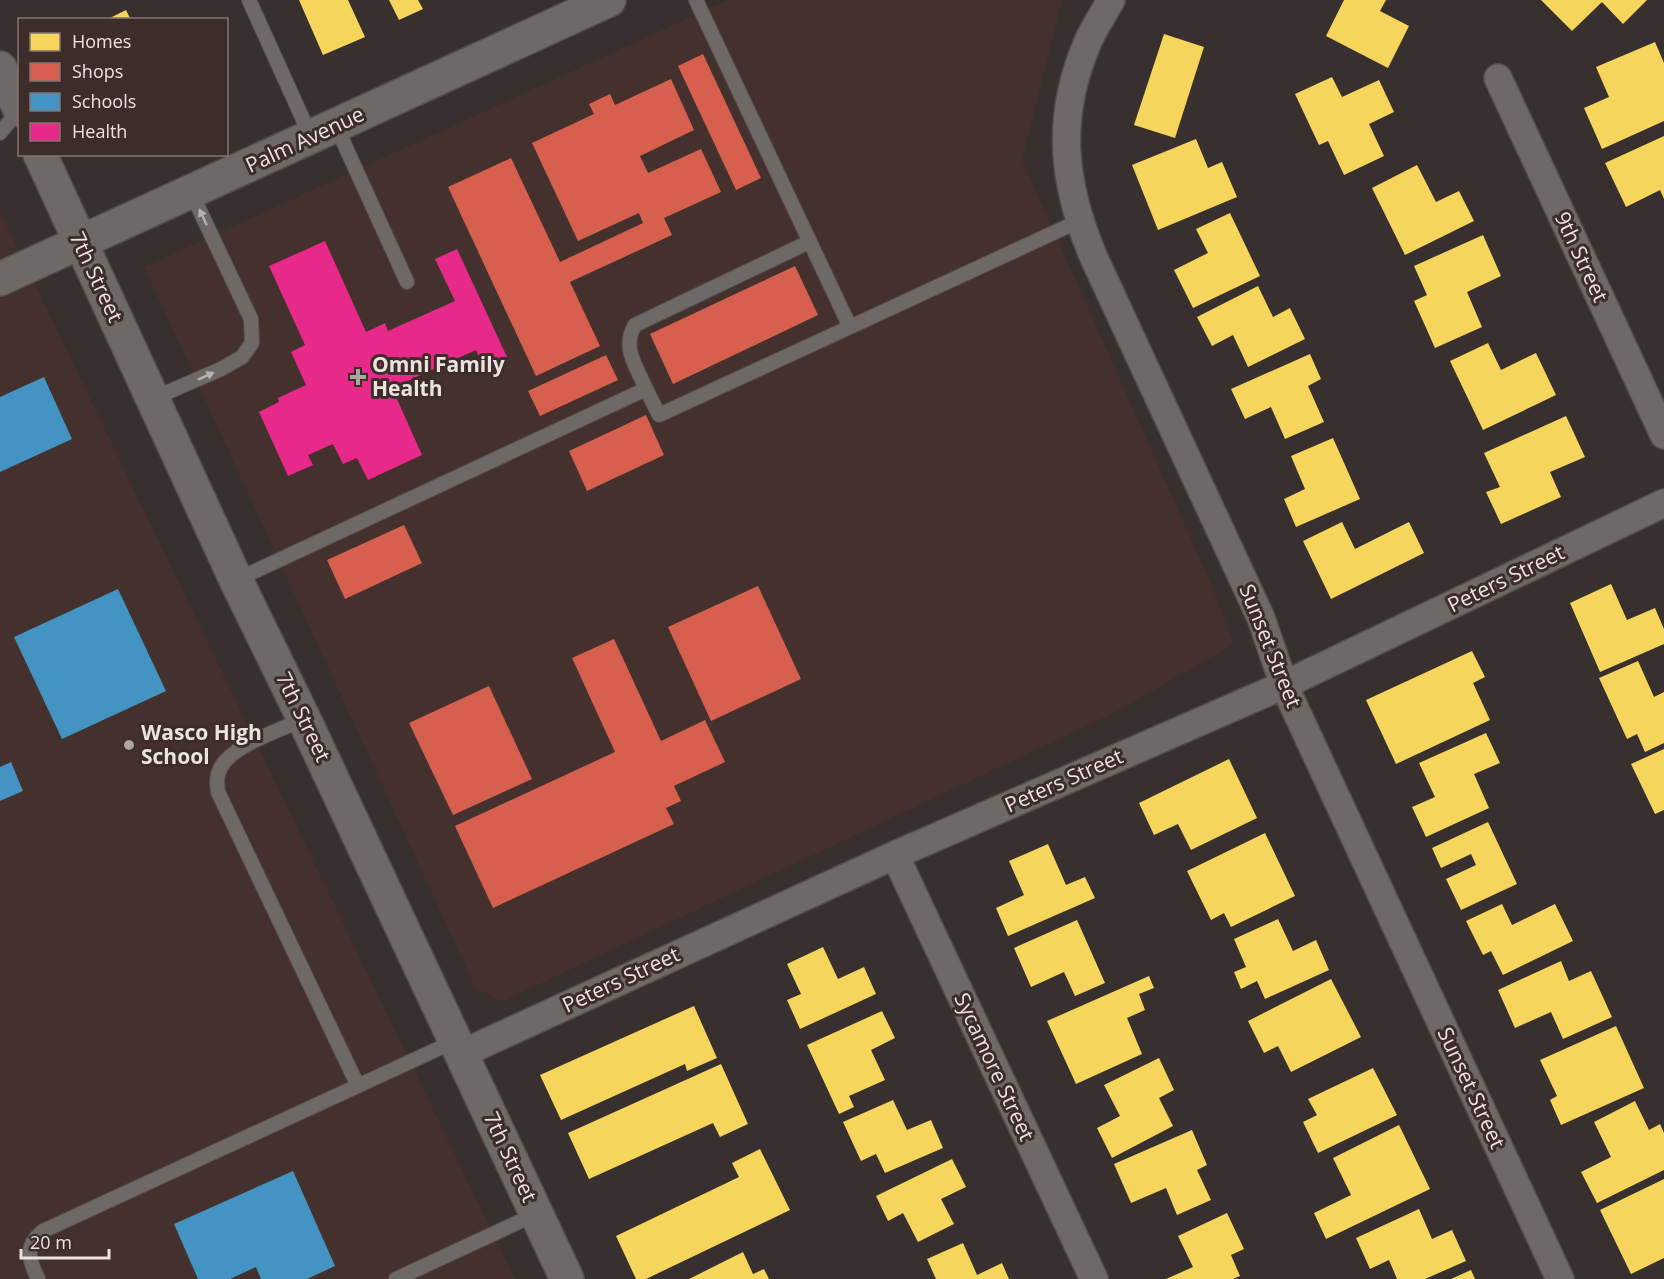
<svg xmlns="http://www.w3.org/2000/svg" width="1664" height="1279" font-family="'Open Sans',sans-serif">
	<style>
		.built { fill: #44312d }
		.homes { fill: #f6d55c }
		.shops { fill: #d6604d }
		.schools { fill: #4393c3 }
		.health { fill: #e7298a }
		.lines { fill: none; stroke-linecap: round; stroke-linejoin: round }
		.service-casing { stroke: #544d4c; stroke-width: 16 }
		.minor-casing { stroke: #544d4c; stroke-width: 30 }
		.tertiary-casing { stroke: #544d4c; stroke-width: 36 }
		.secondary-casing { stroke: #544d4c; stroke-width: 36 }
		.service { stroke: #6e6867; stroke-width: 14 }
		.minor { stroke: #6e6867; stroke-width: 27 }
		.tertiary { stroke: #6e6867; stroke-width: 33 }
		.secondary { stroke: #6e6867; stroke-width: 33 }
		.oneway { fill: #bab1b0 }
		.poi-dot { fill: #ada4a2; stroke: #3c2d2a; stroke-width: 2 }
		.labels { text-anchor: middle; stroke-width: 6; stroke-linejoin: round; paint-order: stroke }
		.street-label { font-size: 21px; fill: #ece2e0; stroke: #3c2d2a }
		.poi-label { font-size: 21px; font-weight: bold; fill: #ece2e0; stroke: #3c2d2a; text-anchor: start }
	</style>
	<rect width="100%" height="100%" fill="#38302e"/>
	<path class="built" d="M 728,0 L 1062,0 L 1022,160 L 1211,584 L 1234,644 L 1112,714 L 503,1001 L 476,989 L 144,267 Z
		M 0,212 L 515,1279 L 0,1279 Z"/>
	<path class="homes" d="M 299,0 L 348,0 L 365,37 L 323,55 Z
		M 389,0 L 418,0 L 423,9 L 399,20 Z
		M 1344,0 L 1386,0 L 1380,11 L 1409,26 L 1388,68 L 1326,36 Z
		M 1541,0 L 1647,0 L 1623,24 L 1602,2 L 1572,31 Z
		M 126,10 L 131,20 L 106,20 Z
		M 1164,34 L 1204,47 L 1175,138 L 1134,125 Z
		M 1655,42 L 1664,63 L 1664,121 L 1602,149 L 1584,108 L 1609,97 L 1596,67 Z
		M 1332,77 L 1342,97 L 1379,80 L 1394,112 L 1369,124 L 1384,156 L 1344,175 L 1328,141 L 1319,145 L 1295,94 Z
		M 1664,136 L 1664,199 L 1660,190 L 1626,207 L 1605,163 Z
		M 1196,139 L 1208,168 L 1222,162 L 1237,197 L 1158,230 L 1132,165 Z
		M 1417,165 L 1436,202 L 1459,191 L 1474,221 L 1405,255 L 1372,188 Z
		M 1230,213 L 1260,276 L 1193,308 L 1174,270 L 1208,253 L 1196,229 Z
		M 1483,235 L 1501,276 L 1467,292 L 1482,327 L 1435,348 L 1414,301 L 1427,295 L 1414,266 Z
		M 1258,286 L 1273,317 L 1290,308 L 1305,339 L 1248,367 L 1233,335 L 1212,346 L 1197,317 Z
		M 1488,343 L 1501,370 L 1536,353 L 1556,395 L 1483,430 L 1450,361 Z
		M 1310,354 L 1321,379 L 1308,386 L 1324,422 L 1285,439 L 1271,407 L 1245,419 L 1231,389 Z
		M 1566,416 L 1585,457 L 1550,472 L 1561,497 L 1501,524 L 1486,492 L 1500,487 L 1484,453 Z
		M 1333,438 L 1360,499 L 1296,527 L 1284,499 L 1305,489 L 1291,456 Z
		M 1342,522 L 1355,549 L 1409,522 L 1424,553 L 1331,599 L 1303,541 Z
		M 1611,584 L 1627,620 L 1655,608 L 1664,629 L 1664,644 L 1600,672 L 1570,603 Z
		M 1472,651 L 1485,677 L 1473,683 L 1490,720 L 1396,764 L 1366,700 Z
		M 1638,661 L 1654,697 L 1664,692 L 1664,743 L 1645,752 L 1637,734 L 1627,739 L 1599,678 Z
		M 1486,733 L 1500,763 L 1474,774 L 1489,808 L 1426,837 L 1412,807 L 1435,797 L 1419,763 Z
		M 1664,749 L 1664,810 L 1655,814 L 1631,764 Z
		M 1229,759 L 1257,818 L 1191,850 L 1178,824 L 1154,835 L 1139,803 Z
		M 1488,822 L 1517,884 L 1461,910 L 1446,879 L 1476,865 L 1471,854 L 1441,868 L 1432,848 Z
		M 1265,833 L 1295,896 L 1231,927 L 1224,913 L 1211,920 L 1187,871 Z
		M 1048,844 L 1066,885 L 1085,877 L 1095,898 L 1008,936 L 996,908 L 1024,895 L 1009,861 Z
		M 1502,904 L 1512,925 L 1555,904 L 1573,941 L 1503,975 L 1491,951 L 1483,955 L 1466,921 Z
		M 1278,919 L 1293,951 L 1316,940 L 1329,970 L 1265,999 L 1257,981 L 1241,989 L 1234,972 L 1246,967 L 1234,939 Z
		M 1077,920 L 1105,983 L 1075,996 L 1064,972 L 1031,987 L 1014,948 Z
		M 823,947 L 838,979 L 864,967 L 876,994 L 800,1029 L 787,1000 L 801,994 L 787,964 Z
		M 1561,961 L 1569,981 L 1591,971 L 1612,1017 L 1563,1039 L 1551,1012 L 1515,1028 L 1498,990 Z
		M 1149,976 L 1154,988 L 1139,994 L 1145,1010 L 1127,1018 L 1142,1054 L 1076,1084 L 1047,1021 Z
		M 1331,979 L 1361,1037 L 1291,1072 L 1278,1046 L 1264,1053 L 1248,1021 Z
		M 694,1006 L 717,1058 L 687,1071 L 685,1064 L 561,1120 L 540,1075 Z
		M 882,1011 L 895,1038 L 871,1050 L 885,1080 L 849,1096 L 854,1107 L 839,1114 L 807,1045 Z
		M 1616,1026 L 1644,1088 L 1561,1125 L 1550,1100 L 1557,1096 L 1540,1060 Z
		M 1159,1058 L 1174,1090 L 1159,1098 L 1173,1126 L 1112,1158 L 1097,1128 L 1120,1116 L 1104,1085 Z
		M 721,1064 L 748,1124 L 720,1137 L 713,1123 L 589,1179 L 568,1133 Z
		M 1373,1068 L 1397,1115 L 1318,1153 L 1303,1122 L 1317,1115 L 1308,1099 Z
		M 893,1100 L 907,1130 L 931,1120 L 943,1148 L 885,1173 L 876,1154 L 861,1161 L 843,1122 Z
		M 1635,1101 L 1649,1130 L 1660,1124 L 1664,1133 L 1664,1170 L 1597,1203 L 1581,1172 L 1611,1157 L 1594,1122 Z
		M 1399,1125 L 1430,1189 L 1326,1239 L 1314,1213 L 1351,1195 L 1333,1158 Z
		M 1192,1130 L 1207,1165 L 1197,1170 L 1211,1200 L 1177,1215 L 1166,1188 L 1131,1203 L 1114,1164 Z
		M 760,1149 L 790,1210 L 646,1279 L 636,1279 L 616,1236 L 739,1177 L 732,1163 Z
		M 952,1159 L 966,1187 L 941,1199 L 954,1224 L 918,1242 L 903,1213 L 888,1221 L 876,1196 Z
		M 1664,1179 L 1664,1258 L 1631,1274 L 1600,1210 Z
		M 1419,1209 L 1432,1239 L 1452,1230 L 1466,1261 L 1425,1279 L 1397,1279 L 1389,1260 L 1370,1269 L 1356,1238 Z
		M 1227,1213 L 1244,1249 L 1231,1255 L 1240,1276 L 1233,1279 L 1166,1279 L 1193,1267 L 1178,1236 Z
		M 963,1243 L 977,1275 L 1002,1263 L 1009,1279 L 936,1279 L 927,1259 Z
		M 743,1252 L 753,1274 L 764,1269 L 769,1279 L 689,1279 Z
		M 1471,1270 L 1475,1279 L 1451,1279 Z"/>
	<path class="shops" d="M 703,54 L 761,178 L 736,190 L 678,66 Z
		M 671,79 L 694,130 L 640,156 L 648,173 L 701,149 L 721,192 L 664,218 L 672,235 L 570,282 L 600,346 L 536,376 L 448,187 L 511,158 L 560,262 L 643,223 L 639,213 L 578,241 L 532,143 L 594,114 L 589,104 L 610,94 L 615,105 Z
		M 795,266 L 818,315 L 673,384 L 650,334 Z
		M 606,355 L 618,380 L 540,416 L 528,391 Z
		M 646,415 L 664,455 L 587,491 L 569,451 Z
		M 404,525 L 422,563 L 345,599 L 327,560 Z
		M 758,586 L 801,679 L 711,721 L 668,627 Z
		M 614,639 L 661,741 L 705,720 L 725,762 L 674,786 L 681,801 L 666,808 L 674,824 L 493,908 L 455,826 L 615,752 L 572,658 Z
		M 489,686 L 532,779 L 453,815 L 409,723 Z"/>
	<path class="schools" d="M 44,377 L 72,439 L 0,472 L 0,397 Z
		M 118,589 L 166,691 L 62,739 L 14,637 Z
		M 11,762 L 23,791 L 0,801 L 0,767 Z
		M 293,1171 L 335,1266 L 307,1279 L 261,1279 L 256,1267 L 230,1279 L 198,1279 L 174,1224 Z"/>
	<path class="health" d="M 325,241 L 366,332 L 385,323 L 388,331 L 455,301 L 435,259 L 457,249 L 507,357 L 484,368 L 476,350 L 392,388 L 422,455 L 368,480 L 357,458 L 343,464 L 333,444 L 308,455 L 313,465 L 288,476 L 259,412 L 279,402 L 278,398 L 306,385 L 291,352 L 305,345 L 269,266 Z"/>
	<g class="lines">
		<defs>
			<path id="service" d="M 249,0 L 311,137
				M 696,0 L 850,327 L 1079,221
				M 336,126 L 407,282
				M 0,133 L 19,110
				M 646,389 C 637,367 621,348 635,325 L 809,242
				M 152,399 L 221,369 L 242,357 L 252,343 L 251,319 L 191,192
				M 236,580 L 646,389 L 659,415 L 850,327
				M 304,719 C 281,730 231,745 220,769 C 216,777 217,784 218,792 L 358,1086
				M 38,1279 C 29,1260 24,1246 43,1231 L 455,1041
				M 396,1279 L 536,1214"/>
			<path id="minor" d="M 1111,0 C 1103,15 1093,29 1087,44 C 1055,119 1063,185 1094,258 L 1261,618 L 1284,685 L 1560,1279
				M 1498,78 L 1664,435
				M 895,855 L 1094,1279
				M 461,1054 L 895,855 L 1284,685 L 1664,503"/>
			<path id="tertiary" d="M 0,68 L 20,110
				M 40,154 L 236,580 L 304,719 L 567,1279"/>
			<path id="secondary" d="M 0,279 L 609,0"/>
		</defs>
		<use href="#service" class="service-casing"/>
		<use href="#minor" class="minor-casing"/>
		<use href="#tertiary" class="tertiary-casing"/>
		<use href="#secondary" class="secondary-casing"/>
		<use href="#service" class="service"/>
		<use href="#minor" class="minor"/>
		<use href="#tertiary" class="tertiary"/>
		<use href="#secondary" class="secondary"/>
	</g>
	<defs><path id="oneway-solid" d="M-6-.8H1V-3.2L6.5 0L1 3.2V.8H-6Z" transform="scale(1.5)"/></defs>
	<g class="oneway">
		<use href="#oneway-solid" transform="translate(203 217) rotate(-115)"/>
		<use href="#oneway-solid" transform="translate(206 376) rotate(-24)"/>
	</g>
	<g class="poi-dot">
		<path d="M355 368h6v6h6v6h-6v6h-6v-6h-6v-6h6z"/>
		<circle cx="129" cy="745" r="6"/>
	</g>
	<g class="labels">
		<g class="street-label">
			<text transform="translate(305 140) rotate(-25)" y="7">Palm Avenue</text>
			<text transform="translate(1581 257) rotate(65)" y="7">9th Street</text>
			<text transform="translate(96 277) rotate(65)" y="7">7th Street</text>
			<text transform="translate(1506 579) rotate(-26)" y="7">Peters Street</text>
			<text transform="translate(1270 646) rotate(68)" y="7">Sunset Street</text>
			<text transform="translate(303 717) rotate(64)" y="7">7th Street</text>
			<text transform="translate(1064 781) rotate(-24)" y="7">Peters Street</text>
			<text transform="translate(621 980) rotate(-25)" y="7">Peters Street</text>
			<text transform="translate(994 1067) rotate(65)" y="7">Sycamore Street</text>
			<text transform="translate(1471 1088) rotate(65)" y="7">Sunset Street</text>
			<text transform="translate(510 1157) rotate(65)" y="7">7th Street</text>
		</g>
		<g class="poi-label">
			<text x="372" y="372">Omni Family<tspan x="372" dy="24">Health</tspan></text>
			<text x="141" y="740">Wasco High<tspan x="141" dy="24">School</tspan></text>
		</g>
	</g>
	<rect x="18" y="18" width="210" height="138" fill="#3c2d2a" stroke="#827573" stroke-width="1.5"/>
	<rect x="30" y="33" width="30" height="18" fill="#f6d55c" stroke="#827573" stroke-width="1.5"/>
	<text x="72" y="48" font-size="18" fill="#ece2e0">Homes</text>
	<rect x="30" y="63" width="30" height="18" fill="#d6604d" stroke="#827573" stroke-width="1.5"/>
	<text x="72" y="78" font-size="18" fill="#ece2e0">Shops</text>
	<rect x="30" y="93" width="30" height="18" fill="#4393c3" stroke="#827573" stroke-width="1.5"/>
	<text x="72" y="108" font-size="18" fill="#ece2e0">Schools</text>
	<rect x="30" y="123" width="30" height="18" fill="#e7298a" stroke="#827573" stroke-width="1.5"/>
	<text x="72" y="138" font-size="18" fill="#ece2e0">Health</text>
	<path d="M21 1249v9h88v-9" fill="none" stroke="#ece2e0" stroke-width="3"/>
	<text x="30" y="1249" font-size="18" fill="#ece2e0" stroke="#3c2d2a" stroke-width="4.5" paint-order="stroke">20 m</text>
</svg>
